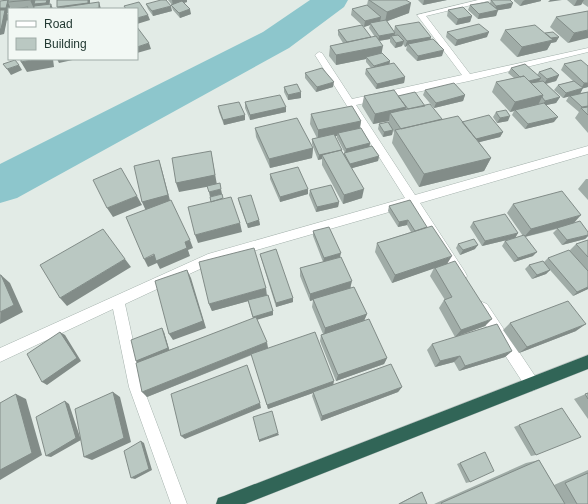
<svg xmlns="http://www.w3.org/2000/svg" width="588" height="504" font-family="Helvetica,sans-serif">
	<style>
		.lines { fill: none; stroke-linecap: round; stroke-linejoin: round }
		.river { fill: #8dc6cc; fill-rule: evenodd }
		.minor-casing { stroke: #a5b2ad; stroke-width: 1 }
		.highway-casing { stroke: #c1c8c6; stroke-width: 1 }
		.minor { fill: #fff; fill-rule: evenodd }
		.highway { fill: #316557; fill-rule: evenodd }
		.wall { fill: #a0aca7; fill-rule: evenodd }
		.shaded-wall { fill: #828c88 }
		.building { fill: #bac8c2; stroke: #828c88 }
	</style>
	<rect width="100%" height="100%" fill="#e2ebe6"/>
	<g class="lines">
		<path class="river" d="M 310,0 L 348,0 L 344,7 L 289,48 L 17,198 L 0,203 L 0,164 L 263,32 Z"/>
		<defs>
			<path id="minor" d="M 478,0 L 492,0 L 426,16 L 470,74 L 588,48 L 588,52 L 469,81 L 356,105 L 415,195 L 588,146 L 588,154 L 420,203 L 465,272 L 467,276 L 465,280 L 461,281 L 457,280 L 410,206 L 215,262 L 125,304 L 143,387 L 187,504 L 171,504 L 129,387 L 113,309 L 0,362 L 0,348 L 208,254 L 405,198 L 315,55 L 319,52 L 322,53 L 352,99 L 462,75 L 417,15 Z
				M 482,302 L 487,304 L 537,379 L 539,384 L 537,389 L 532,391 L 527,389 L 477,312 L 475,308 L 477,304 Z"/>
			<path id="highway" d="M 588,355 L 588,369 L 245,504 L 216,504 L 218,498 L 224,496 Z"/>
		</defs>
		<use href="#minor" class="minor-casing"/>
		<use href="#highway" class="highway-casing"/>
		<use href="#minor" class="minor"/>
		<use href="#highway" class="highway"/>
	</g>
	<path class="wall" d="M 50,0 L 49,5 L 53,9 L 11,9 L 10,7 L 9,13 L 7,13 L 4,34 L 4,1 Z
		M 168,0 L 187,0 L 187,2 L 183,3 L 191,14 L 180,18 L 173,10 L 171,5 L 172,5 Z
		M 368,0 L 406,0 L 409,13 L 387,21 L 394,31 L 395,26 L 431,37 L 430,39 L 442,56 L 417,61 L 406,50 L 407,46 L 405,47 L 403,44 L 402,46 L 395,48 L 390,42 L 390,39 L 379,41 L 382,53 L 390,61 L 389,64 L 405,77 L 404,83 L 376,89 L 365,74 L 366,69 L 371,68 L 366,62 L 366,59 L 336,65 L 329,56 L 330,46 L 343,43 L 338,35 L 338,30 L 371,37 L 375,37 L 369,28 L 370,25 L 364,27 L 351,15 L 352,9 L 367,5 Z
		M 418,0 L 447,0 L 423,5 Z
		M 491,0 L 511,8 L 498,10 L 496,16 L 478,19 L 468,10 L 470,5 L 490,3 Z
		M 514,0 L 541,0 L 541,1 L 520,6 L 514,1 Z
		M 567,0 L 584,0 L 581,5 L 574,6 Z
		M 584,0 L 588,0 L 588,7 L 582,3 Z
		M 146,4 L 172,11 L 153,16 L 148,9 Z
		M 448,10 L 472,16 L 470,22 L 456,25 L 447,16 Z
		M 588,11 L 568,43 L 550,27 L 556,17 Z
		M 505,30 L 545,34 L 559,37 L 556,42 L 551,43 L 547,50 L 517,57 L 500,40 Z
		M 447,32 L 487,37 L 455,46 L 446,37 Z
		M 581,60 L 588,87 L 583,88 L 580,93 L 588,92 L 588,133 L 575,118 L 579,112 L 566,101 L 569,96 L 563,98 L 554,90 L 558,85 L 573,81 L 561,70 L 564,64 Z
		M 511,68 L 537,75 L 539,72 L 559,75 L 556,81 L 546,84 L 560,97 L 556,103 L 546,105 L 554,122 L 525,129 L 512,115 L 514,111 L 510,112 L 492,92 L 496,82 L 514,78 L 508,73 Z
		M 305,73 L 333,87 L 316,92 L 305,78 Z
		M 284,87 L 301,98 L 288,100 L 284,92 Z
		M 425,90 L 465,95 L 463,101 L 434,108 L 423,95 Z
		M 364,96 L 398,96 L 425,106 L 442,119 L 462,122 L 503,132 L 500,137 L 479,142 L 491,158 L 484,171 L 419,187 L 392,143 L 394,133 L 393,130 L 392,135 L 383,137 L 378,129 L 379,124 L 388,122 L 389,121 L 373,124 L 362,106 Z
		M 245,102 L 286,107 L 286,112 L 250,120 L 245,108 Z
		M 218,106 L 245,120 L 224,125 L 219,112 Z
		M 496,112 L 508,121 L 497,123 L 493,117 Z
		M 311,114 L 361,121 L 360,129 L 370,143 L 369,147 L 379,156 L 378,161 L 352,168 L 362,198 L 343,204 L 322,165 L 322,159 L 318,160 L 312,144 L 312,139 L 317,138 L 310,124 ZM 335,136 L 337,136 L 337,138 L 345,153 L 344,153 L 344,155 L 342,152 L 342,150 Z
		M 255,128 L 313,148 L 312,158 L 270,168 L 256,137 Z
		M 270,174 L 308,194 L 280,202 L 270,179 Z
		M 586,179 L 588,179 L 588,200 L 578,189 Z
		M 310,190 L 339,202 L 338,207 L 316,212 L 309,195 Z
		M 238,198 L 259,220 L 260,225 L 248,228 L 239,203 Z
		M 410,200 L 447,264 L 485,326 L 455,337 L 439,308 L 444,300 L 445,300 L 430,276 L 434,268 L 392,283 L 375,252 L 377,243 L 411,232 L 407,225 L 398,227 L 388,211 L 389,206 Z
		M 513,204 L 574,223 L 588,232 L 588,236 L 585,239 L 562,245 L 553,233 L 557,229 L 525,237 L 533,256 L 514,262 L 502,246 L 505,241 L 523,236 L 507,213 Z
		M 473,222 L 518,233 L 515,238 L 482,246 L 470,227 Z
		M 313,231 L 340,257 L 351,288 L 367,314 L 364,320 L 387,358 L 384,364 L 336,381 L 320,341 L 321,335 L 323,334 L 312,307 L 313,300 L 310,301 L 300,276 L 300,268 L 323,262 L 313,236 Z
		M 588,240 L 588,289 L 573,296 L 550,270 L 546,274 L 532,279 L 525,269 L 529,265 L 544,262 L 548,258 L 569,251 L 576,244 Z
		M 458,244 L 475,249 L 460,255 L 456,248 Z
		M 260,254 L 293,298 L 293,302 L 276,307 L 261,258 Z
		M 267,295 L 273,311 L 273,315 L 257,319 L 268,348 L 333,384 L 402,387 L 398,392 L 321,421 L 312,396 L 313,393 L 268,409 L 252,355 L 147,397 L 138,363 L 136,361 L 164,332 L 169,350 L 253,319 L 248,301 L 212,311 L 209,304 Z
		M 510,323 L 576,331 L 519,353 L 503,330 Z
		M 432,344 L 512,351 L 505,357 L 459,371 L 454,362 L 435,367 L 427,350 Z
		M 588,393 L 588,419 L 574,399 Z
		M 562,408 L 536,455 L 531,456 L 514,427 Z
		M 485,452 L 470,482 L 466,483 L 457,464 Z
		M 539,460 L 554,485 L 588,470 L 588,504 L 434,504 L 526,463 Z
		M 422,492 L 427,504 L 398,504 L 419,493 Z"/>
	<path class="shaded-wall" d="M 3,0 L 14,0 L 8,2 L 10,7 L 10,9 L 9,9 L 9,13 L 7,13 L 8,15 L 4,34 L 0,35 L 0,8 L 6,4 Z
		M 30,0 L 50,0 L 49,8 L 34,9 Z
		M 88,0 L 90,0 L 90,8 L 83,9 L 58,9 L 57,7 Z
		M 172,0 L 187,0 L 187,2 L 173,6 Z
		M 424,0 L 447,0 L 423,5 Z
		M 525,0 L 541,0 L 541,1 L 520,6 L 523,1 Z
		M 550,0 L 562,0 L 548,2 Z
		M 577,0 L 584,0 L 581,5 L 574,6 Z
		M 99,2 L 101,9 L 93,9 Z
		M 411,3 L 409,13 L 385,22 L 387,12 Z
		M 513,3 L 511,8 L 494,11 L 496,6 Z
		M 51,4 L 53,9 L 50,9 Z
		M 171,6 L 172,11 L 153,16 L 152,11 Z
		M 190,9 L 191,14 L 180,18 L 179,13 Z
		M 498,10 L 496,16 L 478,19 L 479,14 Z
		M 148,15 L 150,20 L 137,24 L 137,18 Z
		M 472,16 L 470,22 L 456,25 L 458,19 Z
		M 381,17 L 380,22 L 370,23 L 370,25 L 364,27 L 365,21 Z
		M 588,30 L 588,38 L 568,43 L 574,33 Z
		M 489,32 L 487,37 L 455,46 L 457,40 Z
		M 395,33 L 394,38 L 391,36 L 390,39 L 378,41 L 379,36 Z
		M 431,37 L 430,42 L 408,44 L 407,46 L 405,47 L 407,41 Z
		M 559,37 L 556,42 L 551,43 L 547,50 L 517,57 L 522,47 L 550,41 L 551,38 Z
		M 404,41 L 402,46 L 395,48 L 396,43 Z
		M 149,43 L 151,49 L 137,53 L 137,47 Z
		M 383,46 L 381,56 L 366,57 L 366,59 L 336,65 L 336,55 Z
		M 444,50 L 442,56 L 417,61 L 418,56 Z
		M 37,59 L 53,59 L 54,67 L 27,72 L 21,62 Z
		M 57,59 L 77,59 L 59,63 Z
		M 390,61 L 389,66 L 373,71 L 374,66 Z
		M 19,65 L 22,70 L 11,75 L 7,69 Z
		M 559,75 L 556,81 L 544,84 L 547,79 Z
		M 405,77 L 404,83 L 376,89 L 377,84 Z
		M 541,78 L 538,83 L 530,85 L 526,82 Z
		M 334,82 L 333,87 L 316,92 L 317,87 Z
		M 584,83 L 588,83 L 588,87 L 581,89 Z
		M 583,88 L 580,94 L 563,98 L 566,93 Z
		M 301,92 L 301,98 L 288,100 L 288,95 Z
		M 465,95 L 463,101 L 434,108 L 436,103 Z
		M 543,95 L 538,105 L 515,110 L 514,111 L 510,112 L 515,102 Z
		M 560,97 L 556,103 L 542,106 L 545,101 Z
		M 588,106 L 588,110 L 581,108 L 578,113 L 582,107 Z
		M 286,107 L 286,112 L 250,120 L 250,115 Z
		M 406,107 L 404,117 L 390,113 L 389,121 L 373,124 L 375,114 Z
		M 245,115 L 245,120 L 224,125 L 223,120 Z
		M 510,116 L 508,121 L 497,123 L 500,118 Z
		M 558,117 L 554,122 L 525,129 L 528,124 Z
		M 361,121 L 359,131 L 338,133 L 337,136 L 318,140 L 318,130 Z
		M 393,130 L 392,135 L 383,137 L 384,132 Z
		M 503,132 L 500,137 L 468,145 L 470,140 Z
		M 370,143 L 369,149 L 345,154 L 346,149 Z
		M 313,148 L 312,158 L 270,168 L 269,159 Z
		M 342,150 L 341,155 L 322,155 L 322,159 L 318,160 L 319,155 Z
		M 211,151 L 217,185 L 179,192 L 176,183 Z
		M 379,156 L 378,161 L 349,169 L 350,164 Z
		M 491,158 L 484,171 L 419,187 L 424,174 Z
		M 159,160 L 162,170 L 171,204 L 146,211 L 142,202 Z
		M 221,189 L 222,194 L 210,197 L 209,192 Z
		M 308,189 L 308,194 L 280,202 L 280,197 Z
		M 364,189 L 362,198 L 343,204 L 344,195 Z
		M 137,196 L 142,205 L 113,217 L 107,208 Z
		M 339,202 L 338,207 L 316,212 L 317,207 Z
		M 581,215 L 573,224 L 524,237 L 531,229 Z
		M 259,220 L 260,225 L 248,228 L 247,224 Z
		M 408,220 L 407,225 L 398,227 L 399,222 Z
		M 240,223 L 242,232 L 198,243 L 195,235 Z
		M 518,233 L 515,238 L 482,246 L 485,241 Z
		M 588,235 L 588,236 L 585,239 L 562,245 L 567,240 Z
		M 190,240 L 193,248 L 188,250 L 190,256 L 160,269 L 157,263 L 148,267 L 144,259 Z
		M 478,245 L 475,249 L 460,255 L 463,250 Z
		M 537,252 L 533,256 L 514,262 L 518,258 Z
		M 341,253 L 340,257 L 323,262 L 324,258 Z
		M 452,256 L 447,264 L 392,283 L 395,275 Z
		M 125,259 L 131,267 L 67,306 L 60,298 Z
		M 187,270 L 191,278 L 206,328 L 173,340 L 169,334 Z
		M 550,270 L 546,274 L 532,279 L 537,275 Z
		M 1,275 L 10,283 L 23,312 L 0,324 Z
		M 352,281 L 350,289 L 310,301 L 310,294 Z
		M 588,287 L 588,289 L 573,296 L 577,292 Z
		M 266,288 L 267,296 L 212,311 L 209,304 Z
		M 293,298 L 293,302 L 276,307 L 276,303 Z
		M 273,311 L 273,315 L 253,321 L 253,317 Z
		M 367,314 L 364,321 L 324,335 L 325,328 Z
		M 492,319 L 485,326 L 455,337 L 461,330 Z
		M 586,324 L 576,331 L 519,353 L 527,347 Z
		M 162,328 L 164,332 L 170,352 L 139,364 L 136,361 Z
		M 60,332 L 65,335 L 81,361 L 47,385 L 42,382 Z
		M 267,342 L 268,348 L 147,397 L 142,392 Z
		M 512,351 L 505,357 L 459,371 L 465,366 Z
		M 460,356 L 454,362 L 435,367 L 440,361 Z
		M 387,358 L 384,364 L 336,381 L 338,375 Z
		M 334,381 L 333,386 L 313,392 L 313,393 L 268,409 L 267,405 Z
		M 402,387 L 398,392 L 321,421 L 322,416 Z
		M 113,392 L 120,397 L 131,442 L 92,460 L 84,457 Z
		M 16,394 L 26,399 L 42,455 L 0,480 L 0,470 Z
		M 65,401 L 69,404 L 81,440 L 51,457 L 46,456 Z
		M 260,403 L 261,408 L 185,439 L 181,436 Z
		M 278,433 L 279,435 L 259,442 L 259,440 Z
		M 141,441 L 144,443 L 152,470 L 135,479 L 131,478 Z"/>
	<path class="building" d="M 8,0 L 30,0 L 8,2 Z
		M 8,0 L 6,8 L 0,8 L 0,1 Z
		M 35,0 L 47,0 L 46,3 L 34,4 Z
		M 57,0 L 88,0 L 88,3 L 57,7 Z
		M 161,0 L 166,0 L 171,6 L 152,11 L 146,4 Z
		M 369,0 L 406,0 L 411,3 L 387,12 Z
		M 491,0 L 510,0 L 513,3 L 496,6 Z
		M 182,1 L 190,9 L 179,13 L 171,5 Z
		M 99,2 L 99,8 L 93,9 L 64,9 L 64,7 Z
		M 139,2 L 148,15 L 137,18 L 137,9 L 126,9 L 124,6 Z
		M 488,2 L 498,10 L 479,14 L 470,5 Z
		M 51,4 L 50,9 L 34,9 L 34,6 Z
		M 367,5 L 381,17 L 365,21 L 352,9 Z
		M 28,7 L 27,9 L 12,9 Z
		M 463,7 L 472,16 L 458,19 L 448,10 Z
		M 0,10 L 5,10 L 1,29 L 0,29 Z
		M 588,11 L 588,30 L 574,33 L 556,17 Z
		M 9,13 L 9,20 L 7,20 Z
		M 386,20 L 395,33 L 379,36 L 370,23 Z
		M 419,22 L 431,37 L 407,41 L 395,26 Z
		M 479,24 L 489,32 L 457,40 L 447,32 Z
		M 362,25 L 371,37 L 347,42 L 338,30 Z
		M 535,25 L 553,40 L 522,47 L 505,30 Z
		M 137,27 L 149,43 L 137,47 Z
		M 553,32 L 559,37 L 551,38 L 545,33 Z
		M 398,35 L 404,41 L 396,43 L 391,36 Z
		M 376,36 L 383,46 L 336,55 L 330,46 Z
		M 433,39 L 444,50 L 418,56 L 408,44 Z
		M 382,53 L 390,61 L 374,66 L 366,57 Z
		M 21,59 L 37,59 L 21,62 Z
		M 15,60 L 19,65 L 7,69 L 3,64 Z
		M 581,60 L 588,66 L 588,83 L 584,83 L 564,64 Z
		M 394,63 L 405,77 L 377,84 L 366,69 Z
		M 525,64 L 541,78 L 529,81 L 524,76 L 520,77 L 511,68 Z
		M 322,68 L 334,82 L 317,87 L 305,73 Z
		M 551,68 L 559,75 L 547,79 L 539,72 Z
		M 524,76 L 543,95 L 515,102 L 496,82 Z
		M 543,81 L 560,97 L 545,101 L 542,97 L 543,95 L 531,83 Z
		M 574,81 L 583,88 L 566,93 L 558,85 Z
		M 454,83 L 465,95 L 436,103 L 425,90 Z
		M 297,84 L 301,92 L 288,95 L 284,87 Z
		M 394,90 L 406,107 L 375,114 L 364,96 Z
		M 415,92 L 425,106 L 408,109 L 398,96 Z
		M 588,92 L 588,106 L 582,107 L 570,96 Z
		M 280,95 L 286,107 L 250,115 L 245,102 Z
		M 239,102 L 245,115 L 223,120 L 218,106 Z
		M 544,103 L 558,117 L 528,124 L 515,110 Z
		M 430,104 L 442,119 L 401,129 L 390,113 Z
		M 352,106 L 361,121 L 318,130 L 311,114 Z
		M 588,107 L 588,115 L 581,108 Z
		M 506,110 L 510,116 L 500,118 L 496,112 Z
		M 489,115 L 503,132 L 476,139 L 462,122 Z
		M 458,116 L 491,158 L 424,174 L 395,130 Z
		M 297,118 L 313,148 L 269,159 L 255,128 Z
		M 388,122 L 393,130 L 384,132 L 379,124 Z
		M 361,128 L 370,143 L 346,149 L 338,133 Z
		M 334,134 L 342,150 L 319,155 L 312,139 Z
		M 372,146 L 379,156 L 350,164 L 344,153 Z
		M 341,150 L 364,189 L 344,195 L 322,155 Z
		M 211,151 L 215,175 L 176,183 L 172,158 Z
		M 159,160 L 168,195 L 142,202 L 134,166 Z
		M 298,167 L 308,189 L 280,197 L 270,174 Z
		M 121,168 L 137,196 L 107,208 L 93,180 Z
		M 220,183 L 221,189 L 209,192 L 207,186 Z
		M 331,185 L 339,202 L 317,207 L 310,190 Z
		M 562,191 L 581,215 L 531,229 L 513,204 Z
		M 222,194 L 223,198 L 211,202 L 210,197 Z
		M 251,195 L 259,220 L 247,224 L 238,198 Z
		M 231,197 L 240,223 L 195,235 L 188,207 Z
		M 171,200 L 190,240 L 185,242 L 187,248 L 156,261 L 154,254 L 144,259 L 126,217 Z
		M 410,200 L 427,227 L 415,231 L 408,220 L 399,222 L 389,206 Z
		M 505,214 L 518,233 L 485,241 L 473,222 Z
		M 580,221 L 588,232 L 588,235 L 567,240 L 557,228 Z
		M 432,226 L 452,256 L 395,275 L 377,243 Z
		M 329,227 L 341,253 L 324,258 L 313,231 Z
		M 103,229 L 125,259 L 60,298 L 40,265 Z
		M 524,235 L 537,252 L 518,258 L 505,241 Z
		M 474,239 L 478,245 L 463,250 L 458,244 Z
		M 588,240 L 588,257 L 576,244 Z
		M 254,248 L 266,288 L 209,304 L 199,262 Z
		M 276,249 L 293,298 L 276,303 L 260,254 Z
		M 569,250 L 588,271 L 588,287 L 577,292 L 548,258 Z
		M 341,257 L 352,281 L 310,294 L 300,268 Z
		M 455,261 L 492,319 L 461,330 L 444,300 L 452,297 L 435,268 Z
		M 543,261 L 550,270 L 537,275 L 529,265 Z
		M 187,270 L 203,321 L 169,334 L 155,281 Z
		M 0,275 L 1,275 L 14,305 L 0,312 Z
		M 354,287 L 367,314 L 325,328 L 313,299 Z
		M 268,295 L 273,311 L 253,317 L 248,300 Z
		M 568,301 L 586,324 L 527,347 L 510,323 Z
		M 256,317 L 267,342 L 142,392 L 136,363 Z
		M 369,319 L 387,358 L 338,375 L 321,335 Z
		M 497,324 L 512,351 L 465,366 L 460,356 L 440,361 L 432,344 Z
		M 162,328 L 168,348 L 136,361 L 131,340 Z
		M 60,332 L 77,358 L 42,382 L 27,354 Z
		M 315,332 L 334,381 L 267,405 L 251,354 Z
		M 391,364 L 402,387 L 322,416 L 313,392 Z
		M 247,365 L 260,403 L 181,436 L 171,394 Z
		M 113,392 L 124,438 L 84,457 L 75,409 Z
		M 588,393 L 588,399 L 585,394 Z
		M 16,394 L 32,453 L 0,470 L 0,403 Z
		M 65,401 L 76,438 L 46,456 L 36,417 Z
		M 562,408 L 581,437 L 536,455 L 519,425 Z
		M 272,411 L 278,433 L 259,440 L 253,417 Z
		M 141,441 L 149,469 L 131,478 L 124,451 Z
		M 485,452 L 494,471 L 470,482 L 460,463 Z
		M 539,460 L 565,504 L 442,504 L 441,503 Z
		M 588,473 L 588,504 L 577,504 L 565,483 Z
		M 422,492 L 427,504 L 399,504 Z"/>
	<rect x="8" y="8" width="130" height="52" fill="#f2f8f4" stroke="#9faca7"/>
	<rect x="16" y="21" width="20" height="6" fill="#ffffff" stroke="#9faca7"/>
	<text x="44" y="28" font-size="12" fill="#233a33">Road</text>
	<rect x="16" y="38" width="20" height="12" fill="#bac8c2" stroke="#9faca7"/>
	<text x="44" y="48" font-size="12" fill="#233a33">Building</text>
</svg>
